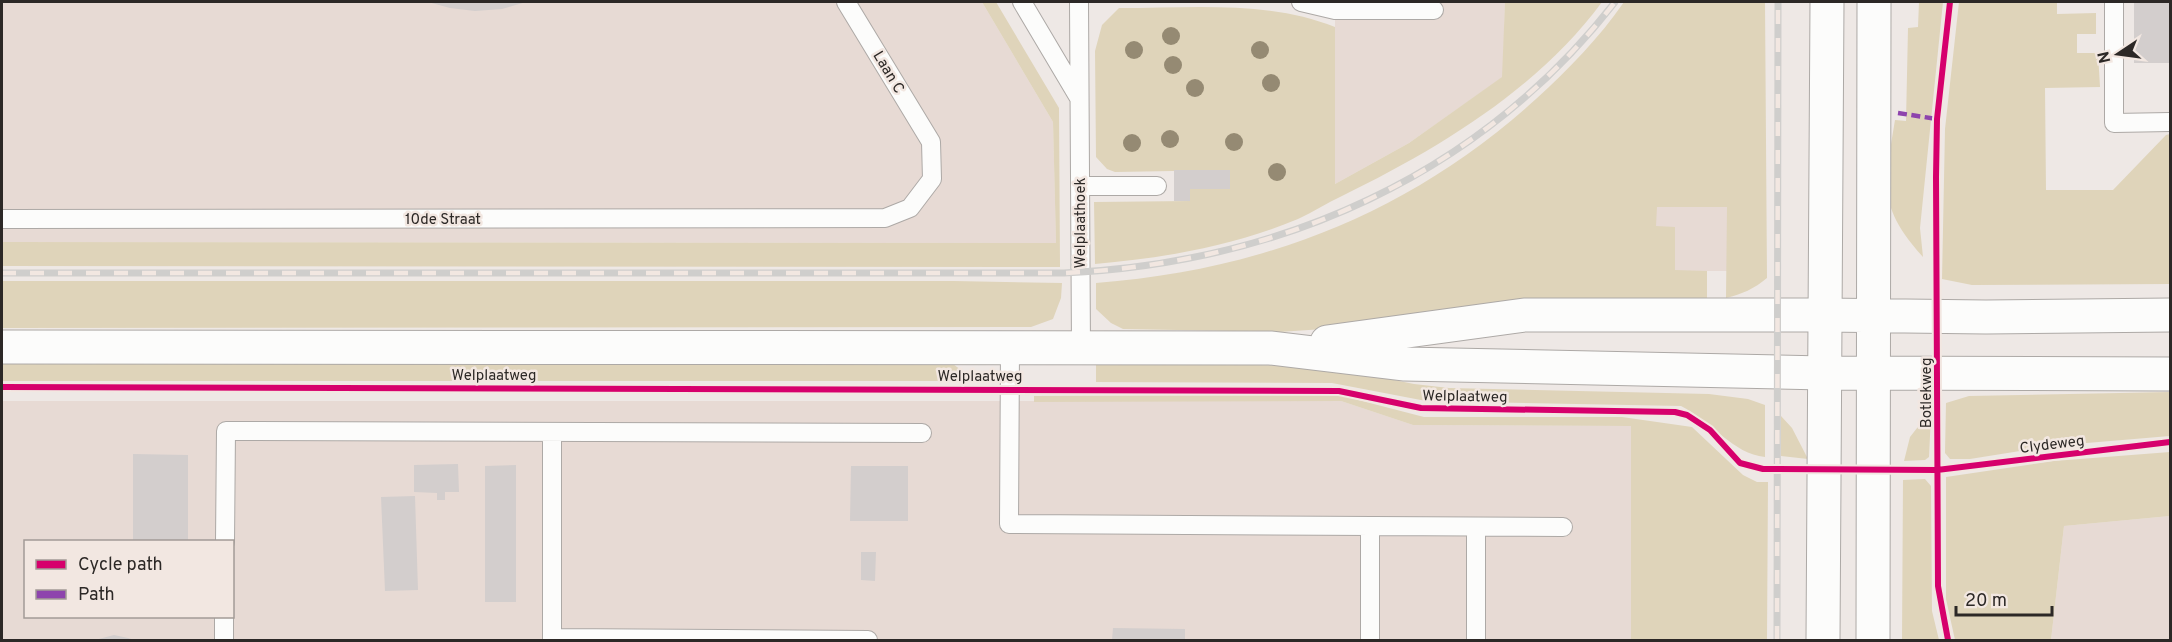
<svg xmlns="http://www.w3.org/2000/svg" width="2172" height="642" font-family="Overpass,sans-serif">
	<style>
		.built { fill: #e7dad4; fill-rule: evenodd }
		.green { fill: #dfd4ba }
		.building { fill: #d3cecd }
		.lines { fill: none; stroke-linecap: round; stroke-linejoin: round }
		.service-casing { stroke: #ada9a6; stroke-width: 20 }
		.tertiary-casing { stroke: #ada9a6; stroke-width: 35 }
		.secondary-casing { stroke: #ada9a6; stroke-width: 35 }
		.service { stroke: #fcfcfb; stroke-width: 18 }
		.tertiary { stroke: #fcfcfb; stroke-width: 33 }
		.secondary { stroke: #fcfcfb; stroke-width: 33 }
		.rail-casing { stroke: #cfcecc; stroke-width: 7 }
		.rail { stroke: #f2e7e1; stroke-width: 4.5; stroke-dasharray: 14; stroke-linecap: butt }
		.quiet { stroke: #8e44ad; stroke-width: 4.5; stroke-dasharray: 9 4.5; stroke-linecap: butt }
		.cycleway-casing { stroke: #f2e7e1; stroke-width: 10 }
		.cycleway { stroke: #d6006c; stroke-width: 6 }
		.tree { fill: #958a73 }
		.labels { text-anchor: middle; stroke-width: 5; stroke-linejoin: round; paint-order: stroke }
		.street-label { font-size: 15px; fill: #2c2826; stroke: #f2e7e1 }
	</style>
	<rect width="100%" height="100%" fill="#eee8e5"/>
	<path class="built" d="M 2,2 L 982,2 L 1053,122 L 1056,243 L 2,242 Z
		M 1335,2 L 1505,2 L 1503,77 L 1409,143 L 1335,184 Z
		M 1656,207 L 1727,207 L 1727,271 L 1675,271 L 1675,227 L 1656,227 Z
		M 2,401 L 1341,401 L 1413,425 L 1631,426 L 1631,640 L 2,640 ZM 26,542 L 232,542 L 232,616 L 26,616 Z
		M 2170,516 L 2170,640 L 2051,640 L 2064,526 Z"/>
	<path class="green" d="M 982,2 L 996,2 L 1059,108 L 1060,267 L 2,266 L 2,242 L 1056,243 L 1053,122 Z
		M 1505,2 L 1602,2 C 1538,89 1438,149 1342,196 C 1327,203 1313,212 1298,219 C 1233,246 1164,258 1095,264 L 1094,202 L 1190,201 L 1190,189 L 1230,189 L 1230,170 L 1115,172 L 1107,169 L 1096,157 L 1095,51 L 1102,25 L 1119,8 C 1190,8 1268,0 1335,27 L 1335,184 L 1409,143 L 1502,77 Z
		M 1624,2 L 1765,2 L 1767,278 C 1754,289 1742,294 1726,298 L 1727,207 L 1657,207 L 1656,226 L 1675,227 L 1675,270 L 1707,271 L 1707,299 L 1555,299 L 1353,327 L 1279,332 L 1123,329 L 1111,323 L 1096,309 L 1096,283 C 1264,270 1410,213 1536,99 C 1569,69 1599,38 1624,2 Z
		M 1919,2 L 1943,2 L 1920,228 L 1923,257 C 1876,205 1885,183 1895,120 L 1906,121 L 1908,28 L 1918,27 Z
		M 1959,2 L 2057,2 L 2057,14 L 2096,13 L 2096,34 L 2077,34 L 2077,53 L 2098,53 L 2100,87 L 2045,88 L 2046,190 L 2113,190 L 2166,135 L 2170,134 L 2170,284 L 1972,285 L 1942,279 L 1945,129 Z
		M 2,281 L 954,281 L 1062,283 L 1061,298 L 1053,319 L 1031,327 L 2,328 Z
		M 2,363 L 953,364 L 961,370 L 966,381 L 2,381 Z
		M 1096,363 L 1324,366 L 1414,384 L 1449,388 L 1709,394 L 1748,399 L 1765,405 L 1765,457 C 1733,454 1711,421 1681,406 L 1426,401 L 1332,383 L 1096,382 Z
		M 2170,392 L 2170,436 L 2051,446 L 1970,459 L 1950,459 L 1945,453 L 1946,403 L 1969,396 Z
		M 1339,395 L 1424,417 L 1622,417 L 1692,427 L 1743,475 L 1757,482 L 1768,482 L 1767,640 L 1631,640 L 1631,426 L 1413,425 L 1341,401 L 1034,402 L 1034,396 Z
		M 1928,414 L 1931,415 L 1929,457 L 1925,460 L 1904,461 L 1910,437 Z
		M 1781,416 L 1792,428 L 1808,459 L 1781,456 Z
		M 2170,452 L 2170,516 L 2064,526 L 2051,640 L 1955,640 L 1946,599 L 1946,477 L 2054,461 Z
		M 1925,479 L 1931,486 L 1932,611 L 1939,640 L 1902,640 L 1903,480 Z"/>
	<path class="building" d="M 428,2 L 526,2 L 502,9 L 475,11 L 450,8 Z
		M 2134,2 L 2170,2 L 2170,63 L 2134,63 Z
		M 1174,170 L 1230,170 L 1230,189 L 1190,189 L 1190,201 L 1174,201 Z
		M 133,454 L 188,455 L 188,542 L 133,542 Z
		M 458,464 L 459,492 L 445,492 L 445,500 L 437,500 L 437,493 L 414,492 L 414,465 Z
		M 516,465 L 516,602 L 485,602 L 485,466 Z
		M 851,466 L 908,466 L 908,521 L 850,521 Z
		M 415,496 L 418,590 L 385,591 L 381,497 Z
		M 861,552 L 876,552 L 875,581 L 861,580 Z
		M 1113,628 L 1185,629 L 1185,640 L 1112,640 Z
		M 114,635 L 128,638 L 134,640 L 95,640 Z"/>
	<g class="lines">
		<defs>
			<path id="service" d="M 1022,2 L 1079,98
				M 1079,2 L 1081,348
				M 1301,2 L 1335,10 L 1434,10
				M 2114,2 L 2114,123 L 2170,122
				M 1080,186 L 1157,186
				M 2,219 L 885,218 L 910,208 L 932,179 L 931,142 L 846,2
				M 1010,348 L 1009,524 L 1563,527
				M 552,432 L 552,640
				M 225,542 L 226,431 L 922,433
				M 552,638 L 868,640
				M 224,640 L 224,616
				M 1370,640 L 1370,527
				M 1476,640 L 1476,527"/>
			<path id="tertiary" d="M 1327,342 L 1524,315 L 1824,315
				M 2,347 L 1270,348 L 1405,364 L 1824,373"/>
			<path id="secondary" d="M 1824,315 L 1986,317 L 2170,315
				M 1824,373 L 2170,374
				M 1823,640 L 1827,2
				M 1873,640 L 1874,2"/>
		</defs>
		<use href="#service" class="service-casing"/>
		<use href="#tertiary" class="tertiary-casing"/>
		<use href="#secondary" class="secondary-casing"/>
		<use href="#service" class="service"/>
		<use href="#tertiary" class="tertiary"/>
		<use href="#secondary" class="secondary"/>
		<defs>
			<path id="rail" d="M 2,273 L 1064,273 C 1281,263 1479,176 1615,2
				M 1777,640 L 1778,2"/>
		</defs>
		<use href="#rail" class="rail-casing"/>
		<use href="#rail" class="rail"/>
		<path class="quiet" d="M 1898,113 L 1937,119"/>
		<defs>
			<path id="cycleway" d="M 2,387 L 1339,391 L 1421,408 L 1675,412 L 1687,415 L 1710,430 L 1740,463 L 1763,469 L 1937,470 L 2170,442
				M 1948,640 L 1938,586 L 1936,177 L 1937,119 L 1950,2"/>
		</defs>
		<use href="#cycleway" class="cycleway-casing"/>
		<use href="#cycleway" class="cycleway"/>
	</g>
	<g class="tree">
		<circle cx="1171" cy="36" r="9"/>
		<circle cx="1134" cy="50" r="9"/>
		<circle cx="1260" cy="50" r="9"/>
		<circle cx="1173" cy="65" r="9"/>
		<circle cx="1271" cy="83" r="9"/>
		<circle cx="1195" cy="88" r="9"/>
		<circle cx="1170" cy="139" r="9"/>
		<circle cx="1234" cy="142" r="9"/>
		<circle cx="1132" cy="143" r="9"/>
		<circle cx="1277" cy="172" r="9"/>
	</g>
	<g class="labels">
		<g class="street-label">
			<text transform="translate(889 72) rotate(59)" y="5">Laan C</text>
			<text x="443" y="224">10de Straat</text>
			<text transform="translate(1080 223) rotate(-90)" y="5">Welplaathoek</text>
			<text x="494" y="380">Welplaatweg</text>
			<text x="980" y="381">Welplaatweg</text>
			<text transform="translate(1926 393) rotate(-90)" y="5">Botlekweg</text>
			<text transform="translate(1465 396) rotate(1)" y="5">Welplaatweg</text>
			<text transform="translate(2052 444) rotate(-7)" y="5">Clydeweg</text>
		</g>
	</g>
	<rect width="2172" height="642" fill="none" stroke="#2c2826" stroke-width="6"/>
	<rect x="24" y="540" width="210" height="78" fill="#f2e7e1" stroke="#a39b96" stroke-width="1.5"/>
	<rect x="36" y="560" width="30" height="9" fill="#d6006c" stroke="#a39b96" stroke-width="1.5"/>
	<text x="78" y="570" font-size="18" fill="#2c2826">Cycle path</text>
	<rect x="36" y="590" width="30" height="9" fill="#8e44ad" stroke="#a39b96" stroke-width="1.5"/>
	<text x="78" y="600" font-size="18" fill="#2c2826">Path</text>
	<g transform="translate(2118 54) rotate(257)" stroke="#f2e7e1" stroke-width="4.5" paint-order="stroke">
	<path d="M0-4.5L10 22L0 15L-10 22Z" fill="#2c2826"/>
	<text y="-9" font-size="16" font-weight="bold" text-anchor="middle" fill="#2c2826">N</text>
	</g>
	<path d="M1956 606v9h96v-9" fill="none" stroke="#2c2826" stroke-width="3"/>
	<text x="1965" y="606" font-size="18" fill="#2c2826" stroke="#f2e7e1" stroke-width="4.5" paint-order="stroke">20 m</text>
</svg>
